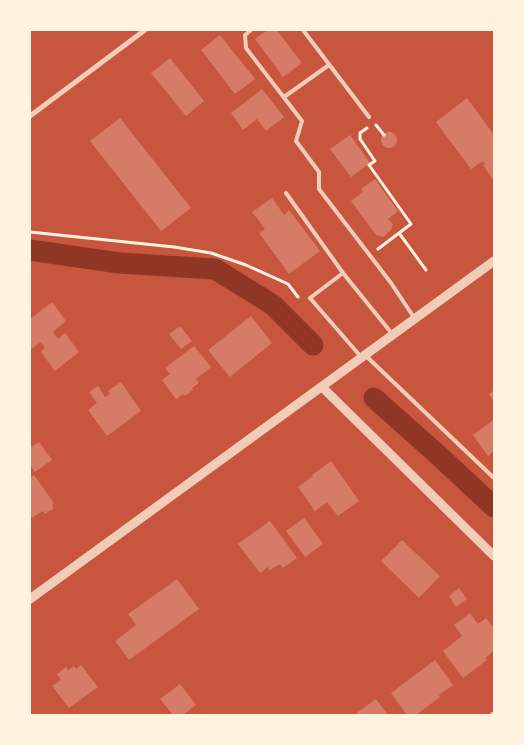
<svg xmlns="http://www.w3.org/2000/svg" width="524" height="745" font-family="'Fira Sans Condensed',sans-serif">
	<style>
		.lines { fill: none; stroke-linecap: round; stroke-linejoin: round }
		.canal { stroke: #8f3625; stroke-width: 21 }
		.building { fill: #d67c66 }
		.path { stroke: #fff3e0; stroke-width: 3 }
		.service { stroke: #f1ccb7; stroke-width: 4 }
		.minor { stroke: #f1ccb7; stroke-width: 5 }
		.tertiary { stroke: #f1ccb7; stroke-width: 9 }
	</style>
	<rect width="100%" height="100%" fill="#c8553d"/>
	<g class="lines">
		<path class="canal" d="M 30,250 L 119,263 L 215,269 L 273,305 L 313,345
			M 374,398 L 437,454 L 494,507"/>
	</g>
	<path class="building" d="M 267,30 L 277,30 L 302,63 L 283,77 L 255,39 Z
		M 220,35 L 255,79 L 235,94 L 201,50 Z
		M 170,58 L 204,101 L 186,116 L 151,73 Z
		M 262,89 L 284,117 L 266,131 L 257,119 L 243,130 L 231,113 Z
		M 467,98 L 494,135 L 494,181 L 483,165 L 485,164 L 483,161 L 471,169 L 436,122 Z
		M 120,118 L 191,208 L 161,231 L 90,141 Z
		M381 140a8 8 0 1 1 16 0a8 8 0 1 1-16 0Z
		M 350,135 L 370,163 L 351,177 L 330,149 Z
		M 375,179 L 398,211 L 388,219 L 393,224 L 391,230 L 383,237 L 376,235 L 351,201 L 363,192 L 361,189 Z
		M 272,198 L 284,215 L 289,210 L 320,251 L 289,274 L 259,233 L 265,229 L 252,212 Z
		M 52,302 L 66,321 L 53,332 L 58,339 L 65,333 L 79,352 L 55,371 L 41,352 L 45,348 L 41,342 L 30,350 L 30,319 Z
		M 251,316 L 272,343 L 230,377 L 208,350 Z
		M 180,326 L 192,341 L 181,349 L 169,334 Z
		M 194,346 L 211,367 L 196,379 L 199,383 L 192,388 L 193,390 L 185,396 L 183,394 L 176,399 L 162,380 L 170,374 L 165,368 Z
		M 121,382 L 141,411 L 107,436 L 88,410 L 97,403 L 89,392 L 98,386 L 105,397 L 110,394 L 108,391 Z
		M 494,390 L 494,402 L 489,394 Z
		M 493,420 L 494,422 L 494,451 L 488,456 L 473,435 Z
		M 39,442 L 52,460 L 35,472 L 30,465 L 30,448 Z
		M 331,461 L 359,501 L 338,516 L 327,502 L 315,511 L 298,487 L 313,476 L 312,475 Z
		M 34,475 L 54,503 L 52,505 L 54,508 L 45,514 L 43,511 L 32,518 L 30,515 L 30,478 Z
		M 304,518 L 323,544 L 305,557 L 286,531 Z
		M 270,521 L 297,558 L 283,568 L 280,564 L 270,570 L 268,567 L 260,573 L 238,544 Z
		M 402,540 L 440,576 L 419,598 L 381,561 Z
		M 177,579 L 199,609 L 129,660 L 115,641 L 136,625 L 128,614 Z
		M 459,588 L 467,599 L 456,607 L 449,596 Z
		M 470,613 L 478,624 L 486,618 L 494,628 L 494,651 L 485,658 L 487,660 L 463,678 L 443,651 L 462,636 L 454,625 Z
		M 435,660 L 453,685 L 439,695 L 440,697 L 416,715 L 407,715 L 391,693 Z
		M 81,665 L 98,687 L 69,708 L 52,686 L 61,680 L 57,674 L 66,667 L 68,670 L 74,666 L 76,669 Z
		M 180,684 L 196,705 L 183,715 L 173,715 L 160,699 Z
		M 376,699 L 388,715 L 354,715 Z"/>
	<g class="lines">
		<path class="path" d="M 376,125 L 384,135
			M 367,128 L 360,133 L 360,139 L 375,161 L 369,165 L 411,224 L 399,233
			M 30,232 L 174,247 L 211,253 L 246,265 L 288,284 L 298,297
			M 378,249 L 399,233 L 426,270"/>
		<path class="service" d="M 251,30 L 245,35 L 246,48 L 302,121 L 296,141 L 319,172 L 319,189 L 391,283 L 415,319
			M 303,30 L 369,117
			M 284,97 L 329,65
			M 286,193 L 343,273
			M 365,355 L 494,478
			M 362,358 L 310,298 L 343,273 L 393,335"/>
		<path class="minor" d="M 30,116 L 145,30
			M 492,715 L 494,714"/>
		<path class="tertiary" d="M 322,387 L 494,556
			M 30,599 L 494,261"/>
	</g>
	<rect width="524" height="745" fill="none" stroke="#fff3e0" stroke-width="62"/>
</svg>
